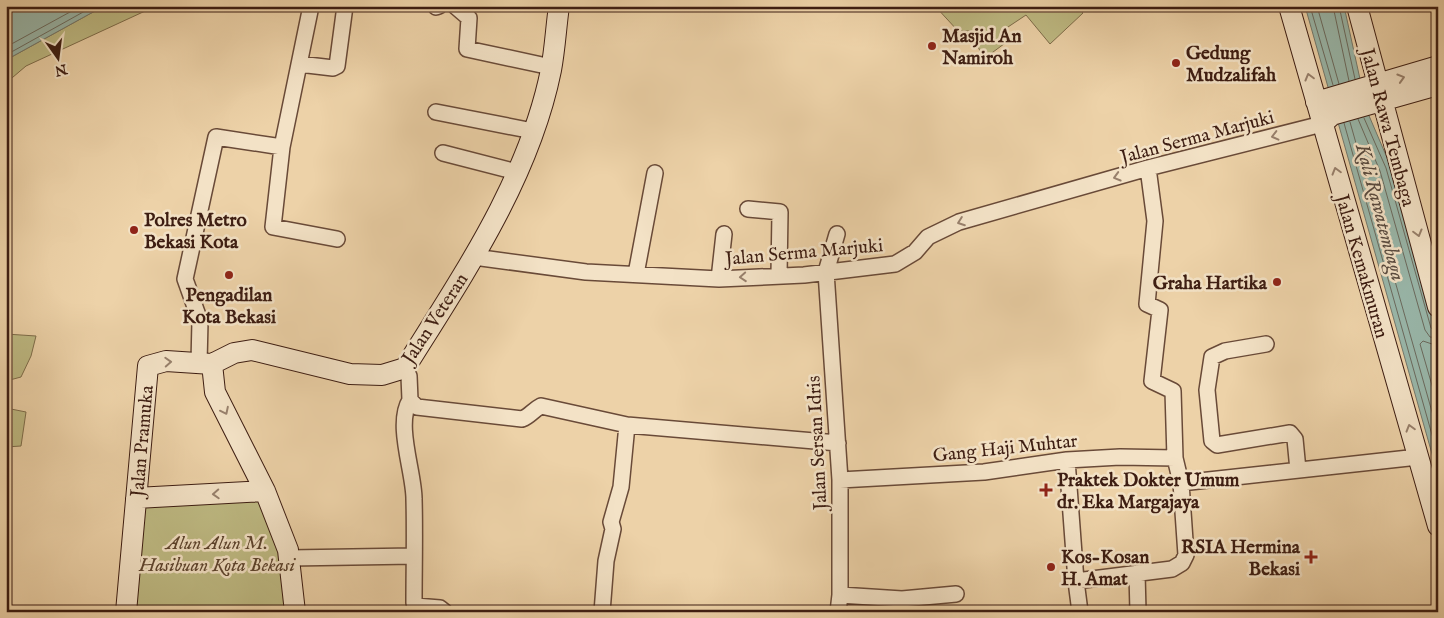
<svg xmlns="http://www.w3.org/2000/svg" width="1444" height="618" font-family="'IM FELL English',serif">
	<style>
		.green { fill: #beba83; stroke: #7e6c4a }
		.water { fill: #99b7aa; stroke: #74796d }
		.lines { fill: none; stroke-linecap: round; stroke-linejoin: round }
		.shore { stroke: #6b6a5e; stroke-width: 1 }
		.street-casing { stroke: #694a38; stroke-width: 18 }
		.secondary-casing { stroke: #3d1d12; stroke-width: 22 }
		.street { stroke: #f3e2c6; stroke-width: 15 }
		.secondary { stroke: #f3e2c6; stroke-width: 20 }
		.oneway { stroke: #98806c }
		.poi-dot { fill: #8f2418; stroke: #f3e2c6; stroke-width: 2 }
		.labels { text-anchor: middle; stroke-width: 5; stroke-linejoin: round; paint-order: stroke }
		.poi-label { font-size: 19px; font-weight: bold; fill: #3d1d12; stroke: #f3e2c6; text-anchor: start }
		.street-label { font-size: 19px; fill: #3d1d12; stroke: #f3e2c6 }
		.park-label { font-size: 19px; font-style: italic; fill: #5d442e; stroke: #f3e2c6 }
		.water-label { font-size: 20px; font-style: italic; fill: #594b40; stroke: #f3e2c6 }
	</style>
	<rect width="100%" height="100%" fill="#edd2a8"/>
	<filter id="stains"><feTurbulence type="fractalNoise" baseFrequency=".004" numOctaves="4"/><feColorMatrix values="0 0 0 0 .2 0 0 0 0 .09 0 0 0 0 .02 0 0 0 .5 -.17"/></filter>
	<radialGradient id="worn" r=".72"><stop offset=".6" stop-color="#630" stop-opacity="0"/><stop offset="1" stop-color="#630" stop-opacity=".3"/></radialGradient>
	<path class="green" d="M 104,6 L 156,6 L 26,66 L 6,83 L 6,60 Z
		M 935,6 L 1077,6 L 1083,13 L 1050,44 L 1026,15 L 1002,31 L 1008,41 L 989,55 L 980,51 L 971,31 L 958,31 Z
		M 6,334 L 36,336 L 31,356 L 21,377 L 6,381 Z
		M 6,408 L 26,412 L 21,446 L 6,447 Z
		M 265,491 L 295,612 L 126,612 L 136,498 Z"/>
	<path class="water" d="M 25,6 L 104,6 L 6,60 L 6,15 Z
		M 1305,6 L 1344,6 L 1367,111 L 1391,167 L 1438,335 L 1438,475 Z"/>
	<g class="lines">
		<path class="shore" d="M 1310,6 L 1333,85
			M 1317,6 L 1339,84
			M 1333,6 L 1349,81
			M 1339,6 L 1355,79
			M 6,47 L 81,6
			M 6,55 L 94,6
			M 1364,118 L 1386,168 L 1431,328 L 1438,332
			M 1358,119 L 1380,171 L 1425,330 L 1430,337 L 1438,338
			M 1350,122 L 1438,433
			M 1344,123 L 1438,456
			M 1438,346 L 1423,341 L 1420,344 L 1438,406"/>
		<defs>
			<path id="street" d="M 311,6 L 282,147 L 273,227 L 337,239
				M 455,6 L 469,18 L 467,49 L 551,67
				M 436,7 L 439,6
				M 299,64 L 333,68 L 337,66 L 345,6
				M 436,112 L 533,131
				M 443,153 L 517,172
				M 1148,168 L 1155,221 L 1147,304 L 1160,310 L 1152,381 L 1173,391 L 1175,458 L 1181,483
				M 748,209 L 780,212 L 779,275
				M 837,234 L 826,272 L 840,480 L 840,595 L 838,612
				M 474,257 L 586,272 L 719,279 L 804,275 L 895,264 L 915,252 L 928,237 L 959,222 L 1148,168 L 1322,124
				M 636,274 L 655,173
				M 719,279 L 724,234
				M 1266,344 L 1225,351 L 1212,357 L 1207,390 L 1212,441 L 1217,445 L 1290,433 L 1295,439 L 1298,470
				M 199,363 L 200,321 L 185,279 L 216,137 L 282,147
				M 405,368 L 409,376 L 410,400 L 417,407 L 522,419 C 530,416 533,410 541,406 L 627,425 L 838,443
				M 410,400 C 395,424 414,472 414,499 C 415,533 414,568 414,603 L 416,606 L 440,608 L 445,612
				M 1067,460 L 1076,581 L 1172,569 L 1182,563 L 1186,555 L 1181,483 L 1418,457
				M 840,480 L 984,472 L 1067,460 L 1120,457 L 1175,458
				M 290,558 L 414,556
				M 1137,573 L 1138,612
				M 1076,581 L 1080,612
				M 840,595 L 902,599 L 956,594
				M 602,612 L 606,561 L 613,529 L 611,522 L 621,487 L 627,425"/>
			<path id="secondary" d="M 1289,6 L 1438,526
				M 1357,6 L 1438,307
				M 1316,102 L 1438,66
				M 1322,124 L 1332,115 L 1438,85
				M 212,364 L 234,353 L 252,350 L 350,374 L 382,375 L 405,368 C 463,275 529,179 551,70 C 555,49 556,27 559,6
				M 212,364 L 215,392 L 265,491 L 288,550 L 295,612
				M 136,498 L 265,491
				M 126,612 L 148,366 L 166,361 L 212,364"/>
		</defs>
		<use href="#street" class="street-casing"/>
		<use href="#secondary" class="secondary-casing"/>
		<use href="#street" class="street"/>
		<use href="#secondary" class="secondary"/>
	</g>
	<defs><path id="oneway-chevron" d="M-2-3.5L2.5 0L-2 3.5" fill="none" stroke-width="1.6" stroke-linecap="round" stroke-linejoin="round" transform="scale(1.25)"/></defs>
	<g class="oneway">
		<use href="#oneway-chevron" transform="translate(1309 77) rotate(-105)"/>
		<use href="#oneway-chevron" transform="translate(1401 78) rotate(-17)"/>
		<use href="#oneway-chevron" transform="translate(1275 136) rotate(166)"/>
		<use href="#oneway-chevron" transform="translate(1336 171) rotate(-106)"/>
		<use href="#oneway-chevron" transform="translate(1117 177) rotate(164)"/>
		<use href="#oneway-chevron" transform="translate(961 222) rotate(160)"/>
		<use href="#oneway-chevron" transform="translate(1418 233) rotate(75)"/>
		<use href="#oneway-chevron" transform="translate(743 277) rotate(176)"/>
		<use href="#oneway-chevron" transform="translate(168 362) rotate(-3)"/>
		<use href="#oneway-chevron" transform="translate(225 411) rotate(64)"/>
		<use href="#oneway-chevron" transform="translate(1410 428) rotate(-106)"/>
		<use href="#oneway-chevron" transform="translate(216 494) rotate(177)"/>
	</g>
	<g class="poi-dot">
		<circle cx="932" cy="46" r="5"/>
		<circle cx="1176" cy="63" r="5"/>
		<circle cx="134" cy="230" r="5"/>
		<circle cx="229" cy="275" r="5"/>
		<circle cx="1277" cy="282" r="5"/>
		<path d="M1043.5 482.5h5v5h5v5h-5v5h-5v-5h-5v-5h5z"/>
		<path d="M1308.5 549.5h5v5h5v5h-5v5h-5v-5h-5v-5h5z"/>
		<circle cx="1051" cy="567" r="5"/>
	</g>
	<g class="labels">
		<g class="poi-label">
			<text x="942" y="42">Masjid An<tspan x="942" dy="22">Namiroh</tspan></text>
			<text x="1186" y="59">Gedung<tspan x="1186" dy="22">Mudzalifah</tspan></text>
			<text x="144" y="226">Polres Metro<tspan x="144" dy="22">Bekasi Kota</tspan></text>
			<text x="1267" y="289" text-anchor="end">Graha Hartika</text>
			<text x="229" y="301" text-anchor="middle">Pengadilan<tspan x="229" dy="22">Kota Bekasi</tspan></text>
			<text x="1057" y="486">Praktek Dokter Umum<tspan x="1057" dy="22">dr. Eka Margajaya</tspan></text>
			<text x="1300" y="553" text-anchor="end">RSIA Hermina<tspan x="1300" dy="22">Bekasi</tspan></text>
			<text x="1061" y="563">Kos-Kosan<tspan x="1061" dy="22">H. Amat</tspan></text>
		</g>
		<g class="street-label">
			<text transform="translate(1389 127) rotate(75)" y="7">Jalan Rawa Tembaga</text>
			<text transform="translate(1197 136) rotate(-15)" y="7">Jalan Serma Marjuki</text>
			<text transform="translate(804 251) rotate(-5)" y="7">Jalan Serma Marjuki</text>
			<text transform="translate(1363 266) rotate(74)" y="7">Jalan Kemakmuran</text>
			<text transform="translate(434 318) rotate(-57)" y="7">Jalan Veteran</text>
			<text transform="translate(141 441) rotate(-85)" y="7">Jalan Pramuka</text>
			<text transform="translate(816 443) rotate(-93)" y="7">Jalan Sersan Idris</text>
			<text transform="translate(1005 447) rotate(-6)" y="7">Gang Haji Muhtar</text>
		</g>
		<g class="park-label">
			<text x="217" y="549">Alun Alun M.<tspan x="217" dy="22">Hasibuan Kota Bekasi</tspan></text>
		</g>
		<g class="water-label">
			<text transform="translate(1381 212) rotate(75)" y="7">Kali Rawatembaga</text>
		</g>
	</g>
	<rect width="1444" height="618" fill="none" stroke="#edd2a8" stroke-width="25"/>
	<rect x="8" y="8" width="1429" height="603" fill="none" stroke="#3d1d12" stroke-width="2.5"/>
	<rect x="12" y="12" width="1419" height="593" fill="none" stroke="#3d1d12"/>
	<g transform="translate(58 58) rotate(166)" stroke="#f3e2c6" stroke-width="4" paint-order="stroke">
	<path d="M0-4L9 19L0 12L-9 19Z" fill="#3d1d12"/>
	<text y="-8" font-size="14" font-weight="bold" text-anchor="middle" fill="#3d1d12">N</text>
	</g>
	<rect width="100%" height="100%" filter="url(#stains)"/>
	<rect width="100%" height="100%" fill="url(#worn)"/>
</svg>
